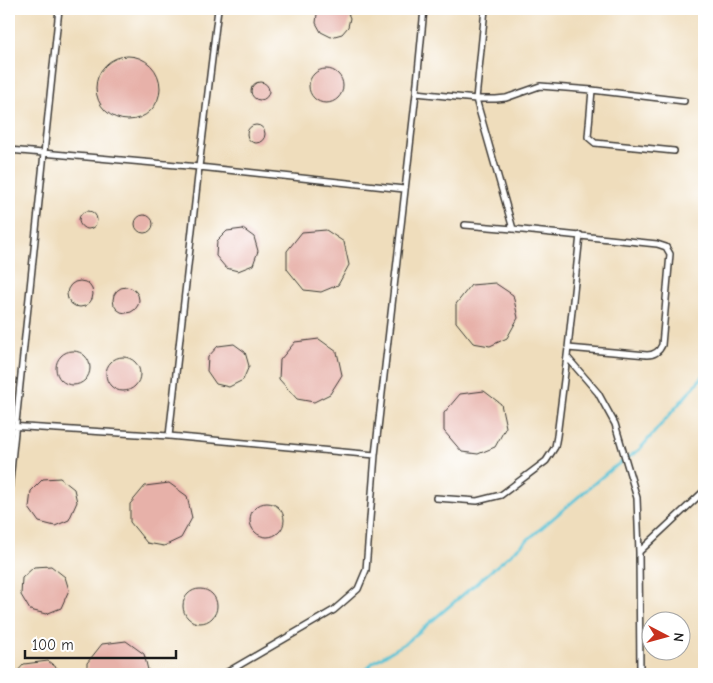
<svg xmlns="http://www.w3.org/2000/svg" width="713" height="683" font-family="'Comic Neue',sans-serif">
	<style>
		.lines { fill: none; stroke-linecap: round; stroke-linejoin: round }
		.stream { stroke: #5ac3d6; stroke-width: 3 }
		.building { fill: #e7b1a9 }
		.lane-casing { stroke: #3c3934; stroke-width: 8 }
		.lane { stroke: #fff; stroke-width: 5 }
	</style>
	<rect width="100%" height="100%" fill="#fff"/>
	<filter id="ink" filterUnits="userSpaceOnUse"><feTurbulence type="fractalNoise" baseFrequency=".02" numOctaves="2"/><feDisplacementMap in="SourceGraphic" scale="10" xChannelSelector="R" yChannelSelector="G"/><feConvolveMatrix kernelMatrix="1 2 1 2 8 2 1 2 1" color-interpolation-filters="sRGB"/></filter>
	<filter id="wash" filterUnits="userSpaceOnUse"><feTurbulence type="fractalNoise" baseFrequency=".0096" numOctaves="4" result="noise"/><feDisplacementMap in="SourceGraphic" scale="20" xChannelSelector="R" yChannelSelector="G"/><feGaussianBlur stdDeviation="1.12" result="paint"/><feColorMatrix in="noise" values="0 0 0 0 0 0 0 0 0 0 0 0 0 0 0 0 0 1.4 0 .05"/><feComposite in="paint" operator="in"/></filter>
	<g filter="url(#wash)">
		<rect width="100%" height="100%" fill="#efddbc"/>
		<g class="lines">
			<path class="stream" d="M 363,674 L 372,663 L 407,642 L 610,470 L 639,450 L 704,375"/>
		</g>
		<g id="blocks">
			<path class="building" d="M 321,9 L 346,9 L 350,18 L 348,27 L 342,34 L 331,37 L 321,32 L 316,23 L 317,14 Z
				M96 88a32 32 0 1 1 64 0a32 32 0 1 1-64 0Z
				M309 86a17 17 0 1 1 34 0a17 17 0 1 1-34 0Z
				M251 91a9 9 0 1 1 18 0a9 9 0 1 1-18 0Z
				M247 134a9 9 0 1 1 18 0a9 9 0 1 1-18 0Z
				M79 220a9 9 0 1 1 18 0a9 9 0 1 1-18 0Z
				M135 224a9 9 0 1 1 18 0a9 9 0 1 1-18 0Z
				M 243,229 L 254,237 L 258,251 L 253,265 L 238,271 L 226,268 L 216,256 L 217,241 L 227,231 Z
				M 326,230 L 344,242 L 349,265 L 338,285 L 321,292 L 304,290 L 287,269 L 287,251 L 302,232 Z
				M67 294a13 13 0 1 1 26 0a13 13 0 1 1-26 0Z
				M 495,283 L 513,295 L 518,318 L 507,338 L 490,346 L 473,343 L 456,322 L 456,304 L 471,285 Z
				M113 300a13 13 0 1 1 26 0a13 13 0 1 1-26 0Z
				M 319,339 L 337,352 L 342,375 L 330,394 L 314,402 L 297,399 L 279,379 L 280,360 L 295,342 Z
				M 234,344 L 245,352 L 249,366 L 243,380 L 229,387 L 216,384 L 207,371 L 208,357 L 218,346 Z
				M56 368a17 17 0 1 1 34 0a17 17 0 1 1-34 0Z
				M106 374a17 17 0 1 1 34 0a17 17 0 1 1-34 0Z
				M 484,391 L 501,404 L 506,427 L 495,447 L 478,454 L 462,452 L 444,431 L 444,413 L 460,394 Z
				M 60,478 L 74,489 L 77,502 L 69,520 L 55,526 L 39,522 L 29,508 L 31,491 L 43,479 Z
				M 169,483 L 187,496 L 192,518 L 181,538 L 164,546 L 147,543 L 130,522 L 130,504 L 145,486 Z
				M250 520a17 17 0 1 1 34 0a17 17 0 1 1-34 0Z
				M 51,566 L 65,577 L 69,590 L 61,608 L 46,614 L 30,610 L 21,595 L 22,578 L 34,567 Z
				M183 606a17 17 0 1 1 34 0a17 17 0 1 1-34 0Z
				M 126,641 L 144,654 L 149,674 L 87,674 L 87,663 L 102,644 Z
				M 48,661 L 65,674 L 15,674 L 24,664 Z"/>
		</g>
	</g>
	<g filter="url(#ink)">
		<use href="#blocks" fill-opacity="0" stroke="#3c3934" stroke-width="1"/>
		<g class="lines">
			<defs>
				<path id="lane" d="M 485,9 L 476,99 L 513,229 L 657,244 L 666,247 L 670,254 L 662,345 C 659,352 654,355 647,355 L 568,348
					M 592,90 L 588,137 L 595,143 L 674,151
					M 416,93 L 476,99 L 496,99 L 506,98 L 540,86 L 592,90 L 684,101
					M 9,150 L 199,167 L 404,189
					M 465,225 L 513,229
					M 567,357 L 598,393 L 615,424 L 637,498 L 639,552
					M 9,426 L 169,436 L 375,455
					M 169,436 L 199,167 L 218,9
					M 9,490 L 59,9
					M 436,498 L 477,501 L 501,495 L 546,461 L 555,447 L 557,436 L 568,348 L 580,235
					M 224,674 L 334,610 L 358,589 L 366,570 L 375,455 L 416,93 L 424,9
					M 640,674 L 639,552 L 704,491"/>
			</defs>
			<use href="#lane" class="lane-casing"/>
			<use href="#lane" class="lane"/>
		</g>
	</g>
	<rect width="713" height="683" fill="none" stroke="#fff" stroke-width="30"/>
	<g transform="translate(666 636) rotate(96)"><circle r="24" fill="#ffffff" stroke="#a4a4a4"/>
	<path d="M0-4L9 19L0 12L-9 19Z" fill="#c8321e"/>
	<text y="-8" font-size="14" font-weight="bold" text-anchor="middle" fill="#1c1c1c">N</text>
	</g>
	<path d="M25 650v8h151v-8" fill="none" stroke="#1c1c1c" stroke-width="2.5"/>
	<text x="32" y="650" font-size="15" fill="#1c1c1c" stroke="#ffffff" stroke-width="4" paint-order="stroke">100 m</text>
</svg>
